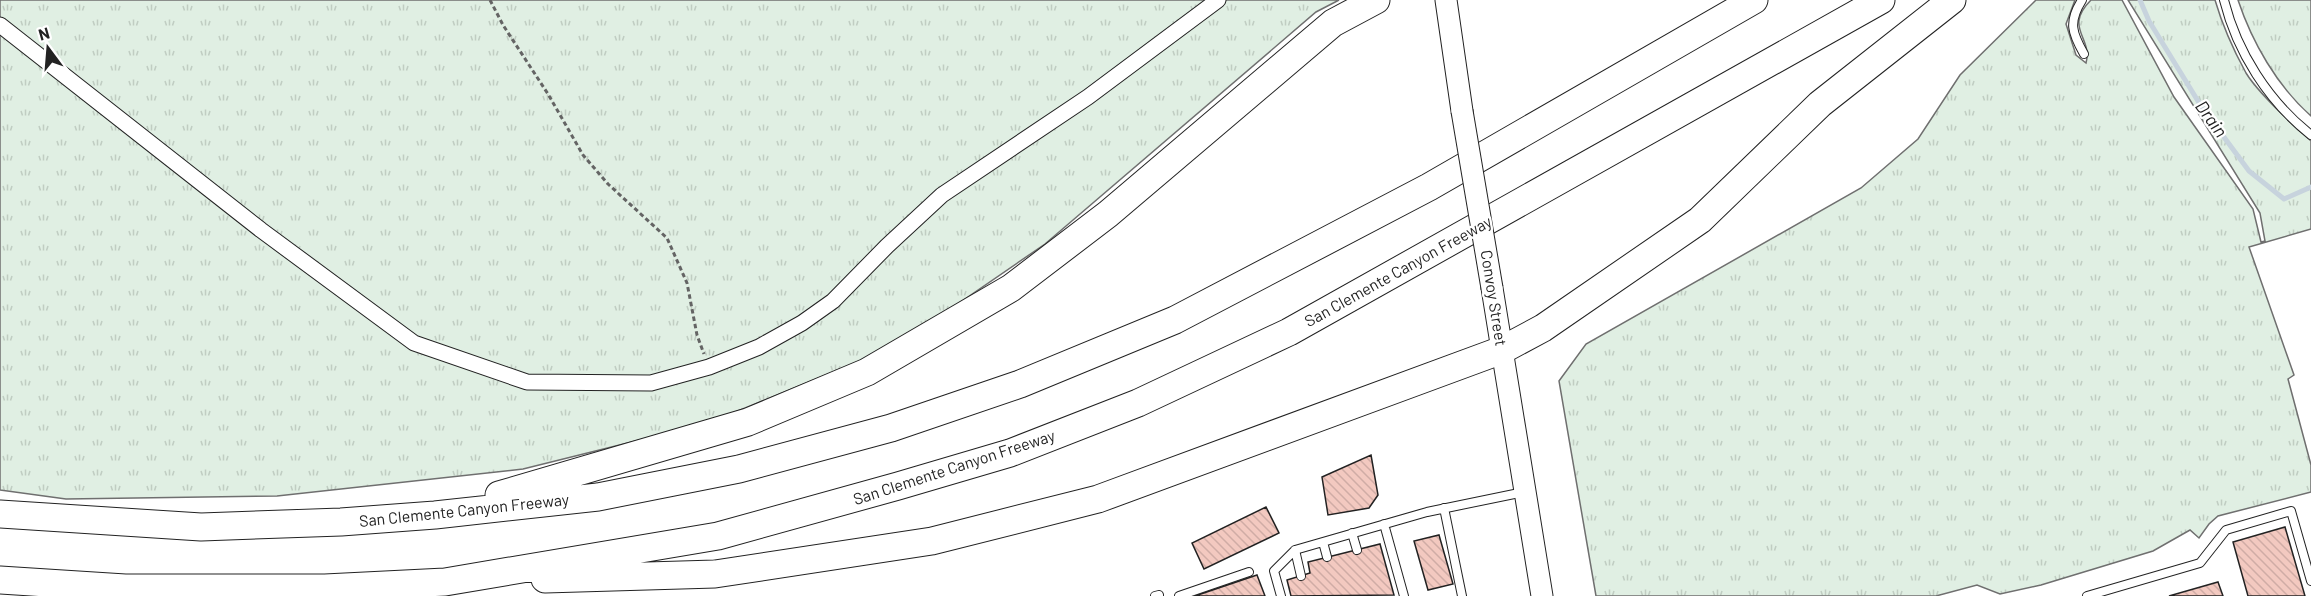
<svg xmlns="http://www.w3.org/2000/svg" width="2311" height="596" font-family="Barlow,sans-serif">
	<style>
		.grass { fill: url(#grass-tufts); stroke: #6f6f6f; stroke-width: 1.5 }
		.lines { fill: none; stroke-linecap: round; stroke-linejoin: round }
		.stream { stroke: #c7d3dd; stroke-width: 5 }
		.building { fill: url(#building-back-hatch); stroke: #222; stroke-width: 1.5 }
		.service-casing { stroke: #222; stroke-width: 10 }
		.minor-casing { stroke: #222; stroke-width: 17 }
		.secondary-casing { stroke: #222; stroke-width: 23 }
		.motorway-casing { stroke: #222; stroke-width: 29 }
		.path { stroke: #646464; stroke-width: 3; stroke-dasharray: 4.5 3; stroke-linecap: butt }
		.service { stroke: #fff; stroke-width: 8 }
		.minor { stroke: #fff; stroke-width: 15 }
		.secondary { stroke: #fff; stroke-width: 21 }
		.motorway { stroke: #fff; stroke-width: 27 }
		.secondary-bridge-casing { stroke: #222; stroke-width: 23; stroke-linecap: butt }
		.secondary-bridge { stroke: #fff; stroke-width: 21 }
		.labels { text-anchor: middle; stroke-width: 4.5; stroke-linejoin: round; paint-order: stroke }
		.street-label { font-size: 16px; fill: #222; stroke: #fff }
		.water-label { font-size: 18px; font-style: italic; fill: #222; stroke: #fff }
	</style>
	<defs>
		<pattern id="grass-tufts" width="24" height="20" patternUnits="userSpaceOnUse" patternTransform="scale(1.5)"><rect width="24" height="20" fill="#e0efe3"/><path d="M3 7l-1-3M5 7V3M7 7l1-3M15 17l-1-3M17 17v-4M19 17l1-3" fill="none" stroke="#c0cdc2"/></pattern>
		<pattern id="building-back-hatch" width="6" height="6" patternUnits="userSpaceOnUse" patternTransform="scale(1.5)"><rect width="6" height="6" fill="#f3c9c0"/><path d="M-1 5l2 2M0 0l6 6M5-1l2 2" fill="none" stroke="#d0aca5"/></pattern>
	</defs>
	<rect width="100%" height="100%" fill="#fff"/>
	<path class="grass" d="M 0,0 L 1339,0 L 1316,12 L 1045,244 L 895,347 L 708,423 L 523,469 L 277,496 L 66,499 L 0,490 Z
		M 2036,0 L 2075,0 L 2066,24 L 2076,55 L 2086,63 C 2093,37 2063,28 2091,0 L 2122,0 L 2174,97 L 2253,209 L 2261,242 L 2265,241 L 2260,213 L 2128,0 L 2215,0 C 2222,24 2234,51 2246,73 C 2259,94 2292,124 2311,141 L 2311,229 L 2249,247 L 2294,375 L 2288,379 L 2311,465 L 2311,492 L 2218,516 L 2209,524 L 2199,538 L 2190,530 L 2153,551 L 2041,585 L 2000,594 L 1977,585 L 1936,596 L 1596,596 L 1559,381 L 1586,344 L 1861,188 L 1918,139 L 1960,75 Z
		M 2238,0 L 2311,0 L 2311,116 C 2277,86 2252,42 2238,0 Z"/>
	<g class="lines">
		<path class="stream" d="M 2140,0 L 2149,21 L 2201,106 L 2249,171 L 2284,199 L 2311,187"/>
	</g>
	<path class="building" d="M 1371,455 L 1378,495 L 1369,508 L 1328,515 L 1322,477 Z
		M 1266,507 L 1279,533 L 1204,569 L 1192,543 Z
		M 2285,527 L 2305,596 L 2248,596 L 2233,542 Z
		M 1439,535 L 1453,584 L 1428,590 L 1414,541 Z
		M 1380,544 L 1394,595 L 1291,596 L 1287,580 L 1310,573 L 1308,562 Z
		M 1257,575 L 1265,596 L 1195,596 Z
		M 2218,582 L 2223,596 L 2169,596 Z"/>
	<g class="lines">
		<defs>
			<path id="service" d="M 2082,0 C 2068,22 2072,33 2084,54
				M 2224,0 C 2237,52 2268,101 2311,135
				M 1444,508 L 1462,596
				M 1384,524 L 1404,596
				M 1352,533 L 1357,550
				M 1323,542 L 1327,557
				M 1295,550 L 1301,576
				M 1155,596 L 1159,595
				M 1179,596 L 1249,572
				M 1281,596 L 1274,571 L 1295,550 L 1427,512 L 1524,492
				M 2087,596 L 2200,563 L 2226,530 L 2291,511 L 2311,581"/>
			<path id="minor" d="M 0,25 L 261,230 L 414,343 L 527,382 L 651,383 L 709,367 L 759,347 L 802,323 L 833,301 L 887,246 L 942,195 L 1088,97 L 1218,0"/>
			<path id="secondary" d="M 1446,0 L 1462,111
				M 1492,288 L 1542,596"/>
			<path id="motorway" d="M 499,495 L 748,422 L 867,372 L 1011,288 L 1108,214 L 1333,23 L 1376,0
				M 0,514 L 201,527 L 341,522 L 435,515 L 598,497 L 739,469 L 891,428 L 1020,384 L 1175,320 L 1429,187 L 1754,0
				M 545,579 L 715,574 L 932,541 L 1098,499 L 1502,350 L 1543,328 L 1700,220 L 1820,104 L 1952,0
				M 0,580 L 125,588 L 325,588 L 445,582 L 718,536 L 898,486 L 1010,453 L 1138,403 L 1289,332 L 1881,0"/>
		</defs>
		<use href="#service" class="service-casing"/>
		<use href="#minor" class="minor-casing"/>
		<use href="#secondary" class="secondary-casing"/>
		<use href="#motorway" class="motorway-casing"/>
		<path class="path" d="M 490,0 L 503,25 L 548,94 L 583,155 L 608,184 L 667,238 L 687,283 L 697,335 L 704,354"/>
		<use href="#service" class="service"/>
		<use href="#minor" class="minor"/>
		<use href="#secondary" class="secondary"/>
		<use href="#motorway" class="motorway"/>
		<defs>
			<path id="secondary-bridge" d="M 1462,111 L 1492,288"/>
		</defs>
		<use href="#secondary-bridge" class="secondary-bridge-casing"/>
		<use href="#secondary-bridge" class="secondary-bridge"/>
	</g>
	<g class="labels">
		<g class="street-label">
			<text transform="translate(1398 271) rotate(-29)" y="6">San Clemente Canyon Freeway</text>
			<text transform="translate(1494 298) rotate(81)" y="6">Convoy Street</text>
			<text transform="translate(954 467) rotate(-18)" y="6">San Clemente Canyon Freeway</text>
			<text transform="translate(464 510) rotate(-6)" y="6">San Clemente Canyon Freeway</text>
		</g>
		<g class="water-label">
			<text transform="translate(2211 119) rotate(54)" y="6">Drain</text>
		</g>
	</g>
	<g transform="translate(48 48) rotate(344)" stroke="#ffffff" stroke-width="4.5" paint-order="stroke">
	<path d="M0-4.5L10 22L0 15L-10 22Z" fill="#222222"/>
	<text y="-9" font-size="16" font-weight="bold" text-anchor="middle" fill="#222222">N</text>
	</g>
</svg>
